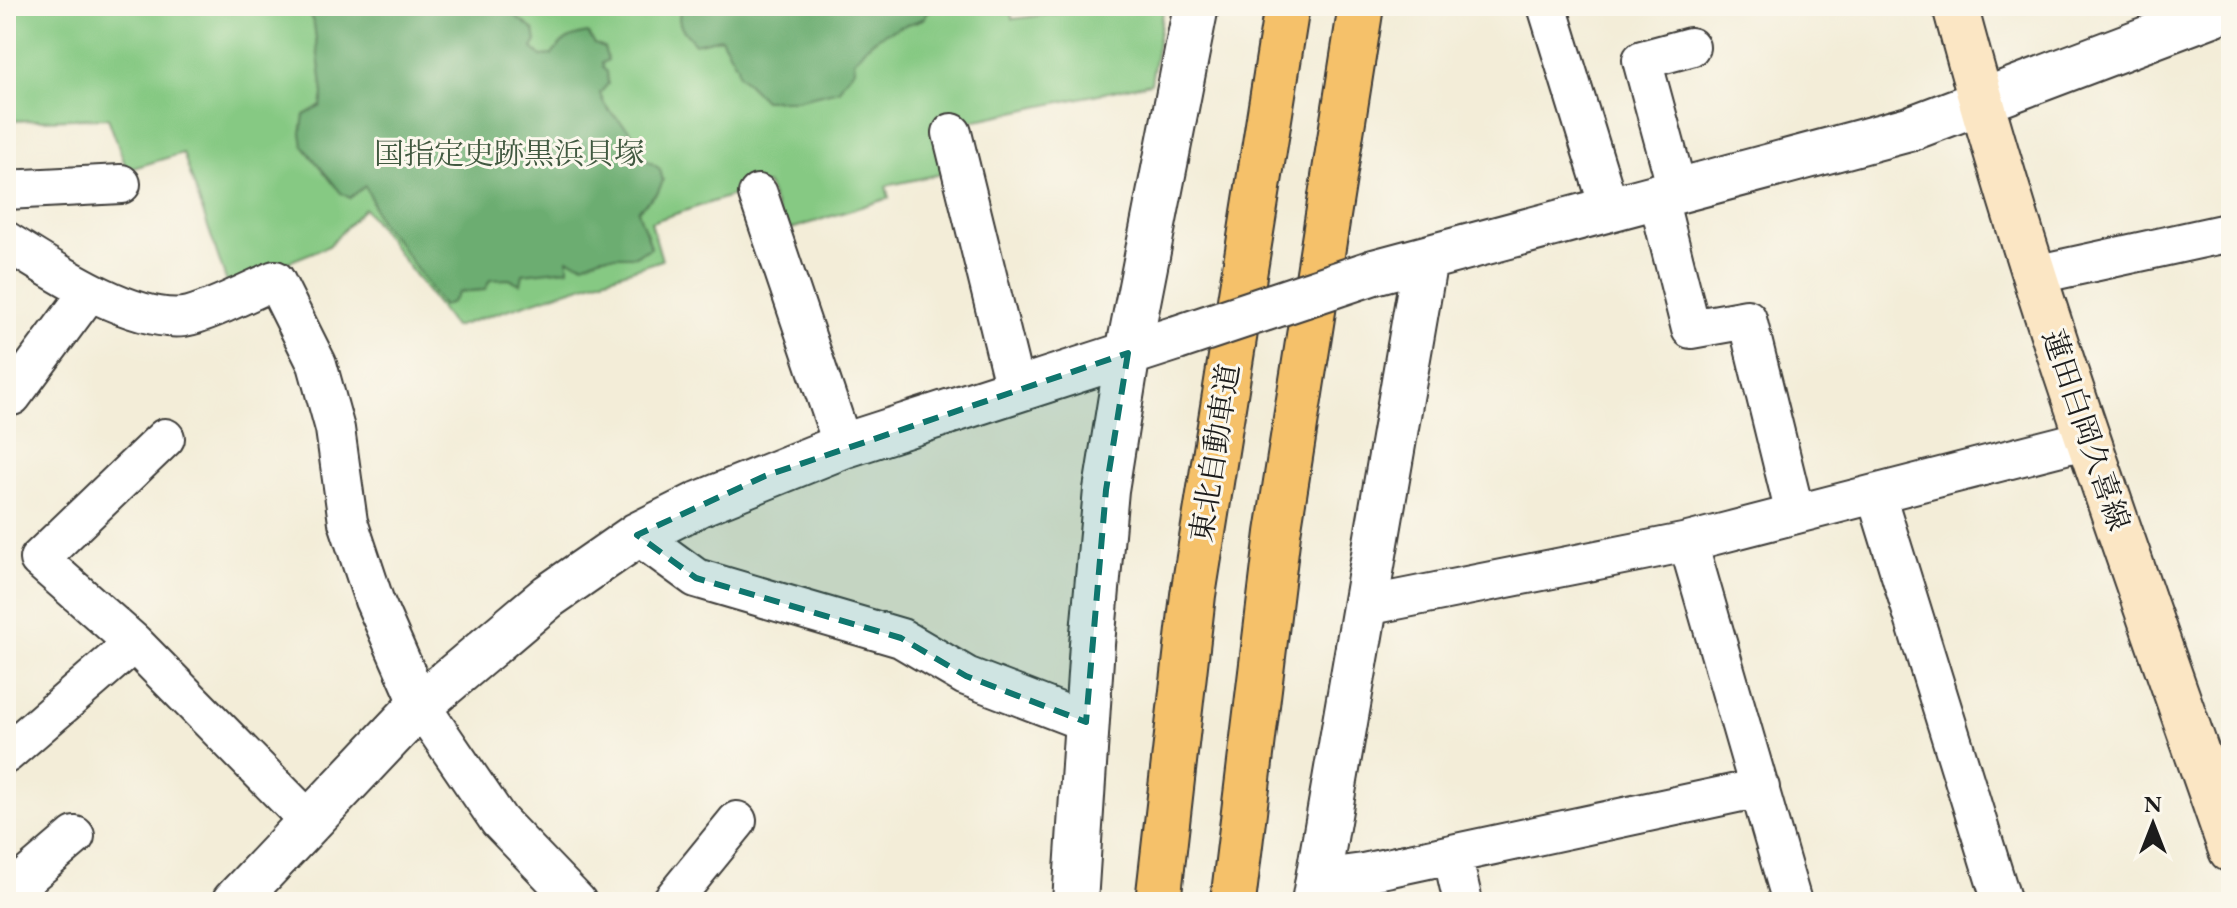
<svg xmlns="http://www.w3.org/2000/svg" width="2237" height="908" font-family="'EB Garamond','Noto Serif JP',serif">
	<style>
		.green { fill: #86c983; stroke: #517250; stroke-width: 2 }
		.forest { fill: #6cad71; stroke: #446446; stroke-width: 2 }
		.lines { fill: none; stroke-linecap: round; stroke-linejoin: round }
		.minor-casing { stroke: #3c3b38; stroke-width: 42 }
		.tertiary-casing { stroke: #3c3b38; stroke-width: 48 }
		.secondary-casing { stroke: #3c3b38; stroke-width: 48 }
		.motorway-casing { stroke: #3c3b38; stroke-width: 48 }
		.minor { stroke: #fff; stroke-width: 38 }
		.tertiary { stroke: #fff; stroke-width: 44 }
		.secondary { stroke: #fbe6c4; stroke-width: 44 }
		.motorway { stroke: #f5c16b; stroke-width: 44 }
		.tertiary-bridge-casing { stroke: #3c3b38; stroke-width: 48; stroke-linecap: butt }
		.tertiary-bridge { stroke: #fff; stroke-width: 44 }
		.marked { fill: #0f766e; fill-opacity: 0.2; stroke: #0f766e; stroke-width: 6; stroke-dasharray: 16 10; stroke-linejoin: round }
		.labels { text-anchor: middle; stroke-width: 6; stroke-linejoin: round; paint-order: stroke }
		.park-label { font-size: 30px; fill: #415940; stroke: #fbf7ec }
		.street-label { font-size: 30px; fill: #1c1c1c; stroke: #fbf7ec }
	</style>
	<rect width="100%" height="100%" fill="#fbf7ec"/>
	<filter id="ink" filterUnits="userSpaceOnUse"><feTurbulence type="fractalNoise" baseFrequency=".0125" numOctaves="2"/><feDisplacementMap in="SourceGraphic" scale="16" xChannelSelector="R" yChannelSelector="G"/><feConvolveMatrix kernelMatrix="1 2 1 2 8 2 1 2 1" color-interpolation-filters="sRGB"/></filter>
	<filter id="wash" filterUnits="userSpaceOnUse"><feTurbulence type="fractalNoise" baseFrequency=".006" numOctaves="4" result="noise"/><feDisplacementMap in="SourceGraphic" scale="32" xChannelSelector="R" yChannelSelector="G"/><feGaussianBlur stdDeviation="1.8" result="paint"/><feColorMatrix in="noise" values="0 0 0 0 0 0 0 0 0 0 0 0 0 0 0 0 0 1.4 0 .05"/><feComposite in="paint" operator="in"/></filter>
	<g filter="url(#wash)">
		<rect width="100%" height="100%" fill="#f3edd8"/>
		<path class="green" d="M 6,6 L 1011,6 L 1012,19 L 1111,6 L 1164,6 L 1151,83 L 958,124 L 951,172 L 886,186 L 889,198 L 785,231 L 767,184 L 651,222 L 662,260 L 454,327 L 364,208 L 329,246 L 228,286 L 183,153 L 127,170 L 108,118 L 6,121 Z"/>
		<path class="forest" d="M 305,6 L 513,6 L 515,16 L 534,30 L 536,41 L 532,48 L 541,56 L 552,55 C 563,39 571,36 588,33 L 595,44 L 604,48 L 608,60 L 602,63 L 603,68 L 607,72 L 608,84 L 600,93 C 606,116 628,123 638,141 C 640,146 639,151 640,155 L 660,169 L 663,181 L 658,192 L 638,210 C 641,224 648,234 651,248 L 635,256 L 602,256 L 584,264 L 568,259 L 568,269 L 523,274 L 521,284 L 509,279 L 490,280 L 485,290 L 459,292 L 452,302 L 442,306 C 429,285 413,265 399,244 C 394,237 387,232 382,225 C 373,213 373,198 365,186 L 350,198 L 341,193 L 303,146 L 301,133 L 304,115 L 321,106 L 323,94 L 314,24 Z
			M 681,6 L 934,6 L 935,8 L 928,12 L 923,19 C 890,31 879,31 854,60 L 855,69 L 844,81 L 839,90 L 796,100 L 764,100 L 738,74 L 737,66 L 721,38 L 695,44 C 684,30 675,27 681,6 Z"/>
	</g>
	<g filter="url(#ink)">
		<g class="lines">
			<defs>
				<path id="minor" d="M 1547,6 L 1609,207
					M 952,133 L 1015,389
					M 1677,189 L 1642,60 L 1690,47
					M 6,190 L 121,184
					M 758,194 L 843,446
					M 1657,194 L 1691,329 L 1747,319 L 1795,514
					M 6,241 C 51,269 130,323 184,317 C 205,314 252,290 275,280 L 317,364 L 335,429 L 348,522 L 374,600 L 420,705 L 499,821 L 577,902
					M 2034,275 L 2231,232
					M 12,396 L 89,292
					M 1876,495 L 2002,902
					M 637,535 L 696,578 L 901,638 L 966,676 L 1086,722
					M 1688,542 L 1792,902
					M 1366,606 L 1688,542 L 2088,439
					M 134,643 L 39,559 L 165,438
					M 6,754 L 134,643 L 309,821
					M 1452,854 L 1463,902
					M 1318,879 L 1363,873 L 1760,788
					M 6,895 L 75,836
					M 671,902 L 737,821"/>
				<path id="tertiary" d="M 1374,272 L 1909,129 L 2231,7
					M 234,902 L 420,705 L 549,596 L 637,535 L 699,504 L 843,446 L 1177,338
					M 1075,902 L 1092,644 L 1106,490 L 1128,353 L 1196,6
					M 1314,902 L 1425,259"/>
				<path id="secondary" d="M 1955,6 C 2031,292 2134,571 2231,850"/>
				<path id="motorway" d="M 1158,902 L 1193,595 L 1287,6
					M 1233,902 L 1278,533 L 1361,6"/>
			</defs>
			<use href="#minor" class="minor-casing"/>
			<use href="#tertiary" class="tertiary-casing"/>
			<use href="#secondary" class="secondary-casing"/>
			<use href="#motorway" class="motorway-casing"/>
			<use href="#minor" class="minor"/>
			<use href="#tertiary" class="tertiary"/>
			<use href="#secondary" class="secondary"/>
			<use href="#motorway" class="motorway"/>
			<defs>
				<path id="tertiary-bridge" d="M 1177,338 L 1374,272"/>
			</defs>
			<use href="#tertiary-bridge" class="tertiary-bridge-casing"/>
			<use href="#tertiary-bridge" class="tertiary-bridge"/>
		</g>
	</g>
	<path class="marked" d="M 1128,353 L 1106,490 L 1086,722 L 966,676 L 901,638 L 696,578 L 637,535 L 765,476 Z"/>
	<g class="labels">
		<g class="park-label">
			<text x="509" y="164">国指定史跡黒浜貝塚</text>
		</g>
		<g class="street-label">
			<text transform="translate(2086 430) rotate(71)" y="10">蓮田白岡久喜線</text>
			<text transform="translate(1215 453) rotate(-81)" y="10">東北自動車道</text>
		</g>
	</g>
	<rect width="2237" height="908" fill="none" stroke="#fbf7ec" stroke-width="32"/>
	<g transform="translate(2153 824)" stroke="#fbf7ec" stroke-width="6" paint-order="stroke">
	<path d="M0-6L14 30L0 20L-14 30Z" fill="#1c1c1c"/>
	<text y="-12" font-size="22" font-weight="bold" text-anchor="middle" fill="#1c1c1c">N</text>
	</g>
</svg>
